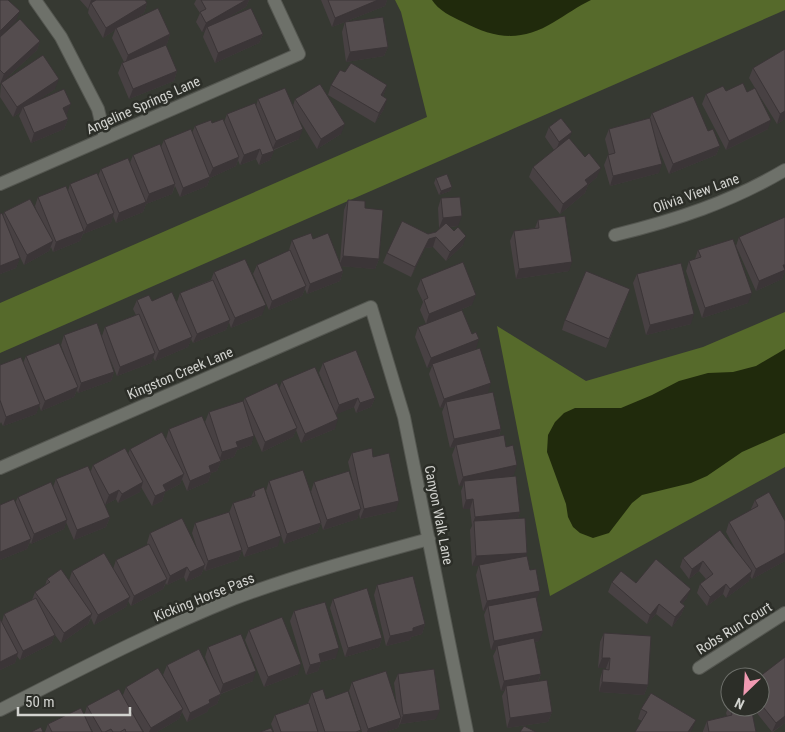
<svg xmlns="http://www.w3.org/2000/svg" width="785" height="732" font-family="'Roboto Condensed',sans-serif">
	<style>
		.green { fill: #566a2b }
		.water { fill: #202a0c }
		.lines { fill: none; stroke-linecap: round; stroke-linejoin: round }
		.minor-casing { stroke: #545650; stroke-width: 14 }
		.minor { stroke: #6e716a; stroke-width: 12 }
		.wall { fill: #484143 }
		.shaded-wall { fill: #3b3537 }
		.building { fill: #544c4e; stroke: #3b3537 }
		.labels { text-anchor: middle; stroke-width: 5; stroke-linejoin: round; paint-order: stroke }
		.street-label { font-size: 14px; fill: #d2d3cf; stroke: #2c2e28 }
	</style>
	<rect width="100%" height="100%" fill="#363932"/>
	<path class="green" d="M 395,0 L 785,0 L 785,10 L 0,353 L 0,303 L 427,117 L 401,12 Z
		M 785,312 L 785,467 L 550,596 L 497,326 L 586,381 L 703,347 Z"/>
	<path class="water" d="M 432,0 L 591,0 C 578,6 566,15 554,22 C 522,42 495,39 463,22 C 452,17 438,10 432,0 Z
		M 785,349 L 785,433 L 742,452 L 707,476 L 691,483 L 642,495 L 632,503 L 609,533 L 593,538 L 580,533 L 573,527 L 568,517 L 566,504 L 547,452 L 548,435 L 555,422 L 564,413 L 575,408 L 621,408 L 652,395 L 679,381 L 708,373 L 733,372 L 756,366 Z"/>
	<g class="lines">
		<defs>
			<path id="minor" d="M 35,0 L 61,37 L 98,109 L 105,138
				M 0,184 L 299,54 L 274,0
				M 615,235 C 676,220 731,202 785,170
				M 0,468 L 371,307 L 404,417 L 467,732
				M 699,668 L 785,613
				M 0,710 C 77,671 153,631 233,599 C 297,575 363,557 429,539"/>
		</defs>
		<use href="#minor" class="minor-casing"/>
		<use href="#minor" class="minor"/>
	</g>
	<path class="wall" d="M 80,0 L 145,0 L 147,3 L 144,13 L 128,22 L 170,34 L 167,44 L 156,49 L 177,71 L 174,81 L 129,99 L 118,73 L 122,63 L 124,62 L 112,38 L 115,30 L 103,38 L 88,13 L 89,8 L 88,9 Z
		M 196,0 L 249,0 L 246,7 L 227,18 L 263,34 L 259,43 L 215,63 L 203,37 L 205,31 L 202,32 L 196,22 L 200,13 L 194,4 Z
		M 321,0 L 387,0 L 385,6 L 332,27 Z
		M 345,22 L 388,47 L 384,56 L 346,62 L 342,32 Z
		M 0,37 L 40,41 L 37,50 L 0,84 Z
		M 785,49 L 785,119 L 777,124 L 756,90 L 768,129 L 726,150 L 702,104 L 706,94 L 726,91 L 747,92 L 755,88 L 749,78 L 753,68 Z
		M 345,72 L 387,85 L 383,96 L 384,109 L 375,123 L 328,95 L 331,85 Z
		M 1,83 L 55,89 L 38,100 L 67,114 L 66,115 L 68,119 L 64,129 L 31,143 L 19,116 L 21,112 L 13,117 L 0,97 Z
		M 258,99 L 293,106 L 295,99 L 341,134 L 317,149 L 300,121 L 299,139 L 274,150 L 270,160 L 259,165 L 256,159 L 240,165 L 238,160 L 236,166 L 210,178 L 207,186 L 180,197 L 175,186 L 172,194 L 146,204 L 143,212 L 116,223 L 113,216 L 111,223 L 83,234 L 80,241 L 53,252 L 51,247 L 49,251 L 24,265 L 20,257 L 16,268 L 0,274 L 0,214 L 3,216 L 4,212 L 37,212 L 35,206 L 38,197 L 68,191 L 70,184 L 98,176 L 101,169 L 130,163 L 133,155 L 161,147 L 164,140 L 192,133 L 195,126 L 224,122 L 227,114 L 256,106 Z
		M 652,113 L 708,131 L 720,146 L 716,155 L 669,174 L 656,142 L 659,173 L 610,186 L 604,165 L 608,155 L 609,155 L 605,139 L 609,129 L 650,118 Z
		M 549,127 L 569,138 L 597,177 L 588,185 L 585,193 L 560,214 L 529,177 L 533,167 L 554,150 L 545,137 Z
		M 436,178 L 452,187 L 450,191 L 439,195 L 434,183 Z
		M 441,198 L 458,226 L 450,227 L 463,245 L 446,261 L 433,247 L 425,248 L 411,277 L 383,263 L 387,253 L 428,234 L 436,232 L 441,228 L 439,228 L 438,208 Z
		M 348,200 L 365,208 L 379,259 L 375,269 L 341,266 L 343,271 L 340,281 L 307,294 L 305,289 L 302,296 L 269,310 L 253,274 L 257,265 L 289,251 L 289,250 L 292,240 L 313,239 L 340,262 L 344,210 Z
		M 538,220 L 569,271 L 516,279 L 510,241 L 514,231 L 535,228 Z
		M 739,237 L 784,273 L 782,279 L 756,291 L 736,246 Z
		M 698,250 L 748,303 L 702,318 L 686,271 L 689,261 L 695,259 Z
		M 214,272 L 262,315 L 231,328 L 229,322 L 226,330 L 193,343 L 191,339 L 188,347 L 155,361 L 153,357 L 151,363 L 117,376 L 109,356 L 114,372 L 111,381 L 78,393 L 77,390 L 74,397 L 41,411 L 39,405 L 36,414 L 3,426 L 1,422 L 0,424 L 0,365 L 23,363 L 26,356 L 66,359 L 61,345 L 64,335 L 102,336 L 105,327 L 136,315 L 133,309 L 137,300 L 177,302 L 180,293 L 211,280 Z
		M 637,274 L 691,324 L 646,335 L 633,283 Z
		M 421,279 L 472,305 L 426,324 L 420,310 L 423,302 L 417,289 Z
		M 626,299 L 606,348 L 562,330 L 565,320 Z
		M 418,327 L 476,349 L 460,355 L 488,393 L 481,395 L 501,429 L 499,436 L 506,447 L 514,475 L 502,477 L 520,512 L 518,518 L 536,600 L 539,641 L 534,642 L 541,674 L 538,682 L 552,712 L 548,722 L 507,728 L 502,696 L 505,690 L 501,691 L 493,656 L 496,650 L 491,650 L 484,615 L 486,610 L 483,611 L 476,575 L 479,565 L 472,566 L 470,530 L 472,526 L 470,509 L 463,509 L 461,491 L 463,486 L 459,486 L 452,455 L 455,447 L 450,448 L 442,412 L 444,407 L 440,408 L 429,374 L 432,366 L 427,368 L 415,337 Z
		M 323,363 L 375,398 L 371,407 L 356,413 L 354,407 L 336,414 L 335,429 L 301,443 L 296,430 L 293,437 L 262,452 L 254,434 L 251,445 L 237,450 L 234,457 L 221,461 L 217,471 L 211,473 L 208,482 L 187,491 L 182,479 L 180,484 L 165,492 L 162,501 L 152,506 L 141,487 L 140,492 L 118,503 L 116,499 L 105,505 L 110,517 L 106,527 L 74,540 L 66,522 L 64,529 L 31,544 L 30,542 L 27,549 L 0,560 L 0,505 L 15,503 L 18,497 L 53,487 L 56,479 L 91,471 L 93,465 L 128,454 L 130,449 L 168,445 L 166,439 L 169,429 L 209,433 L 205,422 L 209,412 L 243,402 L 245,398 L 279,389 L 282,381 L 329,397 L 319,373 Z
		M 352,453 L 373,457 L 396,511 L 360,519 L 359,513 L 357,519 L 323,530 L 321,523 L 317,532 L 284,544 L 266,491 L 269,481 L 320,520 L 311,492 L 314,482 L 354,487 L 348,462 Z
		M 254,491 L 278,546 L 244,557 L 242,550 L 238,560 L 205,571 L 204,568 L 201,575 L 186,582 L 184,577 L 167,585 L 166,583 L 163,589 L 131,606 L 128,601 L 126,607 L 94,625 L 91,618 L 88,624 L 61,643 L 55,635 L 51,644 L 20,660 L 17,656 L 15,663 L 0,670 L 0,619 L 2,622 L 4,614 L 32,600 L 35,592 L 45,586 L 47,579 L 69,581 L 72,571 L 113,569 L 116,560 L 148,545 L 147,543 L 150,533 L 198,551 L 192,533 L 195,523 L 229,513 L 233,503 L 251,497 Z
		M 755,500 L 785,521 L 785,561 L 752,579 L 750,576 L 749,581 L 726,598 L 723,594 L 707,606 L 697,593 L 700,584 L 706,579 L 699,571 L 689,579 L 680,567 L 683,558 L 737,552 L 726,532 L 729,522 L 752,510 L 751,509 Z
		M 612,582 L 636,583 L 687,598 L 682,604 L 685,606 L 681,615 L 672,627 L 656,614 L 647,624 L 608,592 Z
		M 377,585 L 425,624 L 422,634 L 411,637 L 410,640 L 386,646 L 374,595 Z
		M 333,599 L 382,638 L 379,647 L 345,657 L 330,608 Z
		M 294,611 L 336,658 L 321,662 L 318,671 L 306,675 L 290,621 Z
		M 249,630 L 298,674 L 264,687 L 245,640 Z
		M 604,633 L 648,685 L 644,695 L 599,692 L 600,679 L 603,669 L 606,670 L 606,668 L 598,668 L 600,642 Z
		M 208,647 L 253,681 L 221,694 L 217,704 L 209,708 L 207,712 L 187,722 L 182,712 L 179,719 L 157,732 L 144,732 L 138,722 L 143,732 L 93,732 L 88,723 L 92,732 L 45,732 L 48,724 L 84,716 L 87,706 L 123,695 L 126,687 L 169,686 L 163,675 L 167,665 L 213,678 L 205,657 Z
		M 785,657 L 785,723 L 773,732 L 772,732 L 752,707 L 760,707 L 760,677 Z
		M 398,674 L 436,719 L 400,724 L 400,723 L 398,728 L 385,732 L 362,732 L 349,691 L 352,682 L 397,707 L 394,683 Z
		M 312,693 L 326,699 L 360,732 L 274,732 L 271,724 L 275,715 L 308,703 Z
		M 730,703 L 756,732 L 703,732 L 703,731 L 707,721 L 727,716 L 726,713 Z
		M 641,709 L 692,730 L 642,721 L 638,719 Z"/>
	<path class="shaded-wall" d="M 91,0 L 99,0 L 91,3 L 89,8 L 88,9 Z
		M 246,0 L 249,0 L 246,7 L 208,29 L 207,27 L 205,31 L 202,32 L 206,23 Z
		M 378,0 L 387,0 L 385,6 L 332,27 L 335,18 Z
		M 147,3 L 144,13 L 116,29 L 116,28 L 115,30 L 103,38 L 106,28 Z
		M 20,11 L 16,21 L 0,37 L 0,31 Z
		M 170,34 L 167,44 L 125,64 L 128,55 Z
		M 263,34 L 259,43 L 215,63 L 218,53 Z
		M 40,41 L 37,50 L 0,84 L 4,74 Z
		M 388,47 L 384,56 L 346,62 L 350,52 Z
		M 177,71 L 174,81 L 129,99 L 133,89 Z
		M 59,79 L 55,89 L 24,110 L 23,107 L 21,112 L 13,117 L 17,107 Z
		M 387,85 L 384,94 L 377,105 L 381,95 Z
		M 387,99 L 384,109 L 375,123 L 379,113 Z
		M 71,104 L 67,114 L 59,117 L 63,108 Z
		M 785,111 L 785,119 L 777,124 L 780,114 Z
		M 68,119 L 64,129 L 31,143 L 34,133 Z
		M 771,120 L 768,129 L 726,150 L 729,141 Z
		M 345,124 L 341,134 L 317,149 L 321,139 Z
		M 303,129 L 299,139 L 272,150 L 276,141 Z
		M 572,132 L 568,142 L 556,151 L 559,142 Z
		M 720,146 L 716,155 L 669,174 L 673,164 Z
		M 260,149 L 256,159 L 240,165 L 244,155 Z
		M 274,151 L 270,160 L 259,165 L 262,155 Z
		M 239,157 L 236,166 L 210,178 L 207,186 L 180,197 L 183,188 L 209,177 L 213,168 Z
		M 662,164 L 659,173 L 610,186 L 613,176 Z
		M 601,168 L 597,177 L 588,185 L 585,193 L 560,214 L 563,204 L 585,180 Z
		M 175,184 L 172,194 L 146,204 L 143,212 L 116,223 L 119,213 L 146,202 L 149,194 Z
		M 452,187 L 450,191 L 439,195 L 441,191 Z
		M 114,213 L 111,223 L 83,234 L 87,225 Z
		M 462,216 L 458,226 L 439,228 L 443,218 Z
		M 84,231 L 80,241 L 53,252 L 56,242 Z
		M 466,236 L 463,245 L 446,261 L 450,252 Z
		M 436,237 L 433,247 L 425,248 L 411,277 L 415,267 L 429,239 Z
		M 53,241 L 49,251 L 24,265 L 27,255 Z
		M 343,256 L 379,259 L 375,269 L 339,266 Z
		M 20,258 L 16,268 L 0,274 L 0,266 Z
		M 572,262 L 569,271 L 516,279 L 519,269 Z
		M 783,265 L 785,265 L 785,273 L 784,273 L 782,279 L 756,291 L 759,281 Z
		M 343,271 L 340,281 L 307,294 L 310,284 Z
		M 306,286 L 302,296 L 269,310 L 272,301 Z
		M 752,293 L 748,303 L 702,318 L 705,308 Z
		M 476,295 L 472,305 L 426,324 L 429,314 Z
		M 266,305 L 262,315 L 231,328 L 235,318 Z
		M 694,314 L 691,324 L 646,335 L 650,325 Z
		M 230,320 L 226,330 L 193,343 L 197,334 Z
		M 192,337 L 188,347 L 155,361 L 159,351 Z
		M 479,339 L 476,349 L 433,366 L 432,364 L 432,366 L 427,368 L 431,358 Z
		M 155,353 L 151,363 L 117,376 L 120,367 Z
		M 114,372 L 111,381 L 78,393 L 81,383 Z
		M 491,383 L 488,393 L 447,406 L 446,402 L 444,407 L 440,408 L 444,399 Z
		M 78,387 L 74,397 L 41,411 L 45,401 Z
		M 358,398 L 354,407 L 335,415 L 339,405 Z
		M 375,398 L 371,407 L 356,413 L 360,403 Z
		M 40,404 L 36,414 L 3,426 L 6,417 Z
		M 338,419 L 335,429 L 301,443 L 305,434 Z
		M 297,428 L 293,437 L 262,452 L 265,442 Z
		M 501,429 L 498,438 L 456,445 L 455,447 L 450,448 L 454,439 Z
		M 254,436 L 251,445 L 237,450 L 234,457 L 221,461 L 217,471 L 211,473 L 208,482 L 187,491 L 190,481 L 209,466 L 219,462 L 222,452 L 236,442 Z
		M 517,465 L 514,475 L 465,485 L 464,481 L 463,486 L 459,486 L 463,477 Z
		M 184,474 L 180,484 L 165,492 L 162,501 L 152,506 L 155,496 L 163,485 Z
		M 143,482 L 140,492 L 118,503 L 122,494 Z
		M 119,490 L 116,499 L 105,505 L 109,495 Z
		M 473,499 L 470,509 L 463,509 L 466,500 Z
		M 399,501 L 396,511 L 360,519 L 364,509 Z
		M 361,509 L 357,519 L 323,530 L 327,520 Z
		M 520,512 L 517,522 L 474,521 L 472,526 L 475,517 Z
		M 110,517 L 106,527 L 74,540 L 77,530 Z
		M 67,520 L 64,529 L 31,544 L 34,534 Z
		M 321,523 L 317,532 L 284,544 L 287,534 Z
		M 281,536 L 278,546 L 244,557 L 248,548 Z
		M 31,539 L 27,549 L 0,560 L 0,552 Z
		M 242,550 L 238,560 L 205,571 L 208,561 Z
		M 527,553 L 523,563 L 472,566 L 476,556 Z
		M 785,553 L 785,561 L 752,579 L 756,569 Z
		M 703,561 L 699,571 L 689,579 L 692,569 Z
		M 205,565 L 201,575 L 186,582 L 190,572 Z
		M 187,567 L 184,577 L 167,585 L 170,576 Z
		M 752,571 L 749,581 L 726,598 L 730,589 Z
		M 167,579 L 163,589 L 131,606 L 134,596 Z
		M 726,584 L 723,594 L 707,606 L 710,597 Z
		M 691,589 L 687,598 L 676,611 L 680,602 Z
		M 540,591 L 536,600 L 488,606 L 486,610 L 483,611 L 487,601 Z
		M 130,597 L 126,607 L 94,625 L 98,615 Z
		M 659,604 L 656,614 L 647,624 L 650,615 Z
		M 685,606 L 681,615 L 672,627 L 675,617 Z
		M 92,614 L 88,624 L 61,643 L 64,633 Z
		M 425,624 L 422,634 L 411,637 L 410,640 L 386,646 L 390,636 L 413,628 Z
		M 543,631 L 539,641 L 498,649 L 497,646 L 496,650 L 491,650 L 494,641 Z
		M 55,635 L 51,644 L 20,660 L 23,651 Z
		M 382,638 L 379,647 L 345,657 L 348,648 Z
		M 339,648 L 336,658 L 321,662 L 318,671 L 306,675 L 310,665 L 319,654 Z
		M 18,653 L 15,663 L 0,670 L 0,662 Z
		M 602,658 L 610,658 L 606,668 L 598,668 Z
		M 301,664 L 298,674 L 264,687 L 268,677 Z
		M 256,671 L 253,681 L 220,694 L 223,684 Z
		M 541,674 L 537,683 L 506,686 L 505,690 L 501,691 L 504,681 Z
		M 602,682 L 648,685 L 644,695 L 599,692 Z
		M 221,694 L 217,704 L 209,708 L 207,712 L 187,722 L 190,713 L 209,700 Z
		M 183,709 L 179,719 L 157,732 L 149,732 L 151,728 Z
		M 440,710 L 436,719 L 400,724 L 403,715 Z
		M 552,712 L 548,722 L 507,728 L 510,718 Z
		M 785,716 L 785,723 L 772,732 L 776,723 Z
		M 401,718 L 398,728 L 385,732 L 367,732 L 368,729 Z
		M 696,720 L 692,730 L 691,732 L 688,732 Z"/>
	<path class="building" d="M 0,0 L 8,0 L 20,11 L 0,31 Z
		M 96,0 L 145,0 L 147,3 L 106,28 L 91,3 Z
		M 201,0 L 246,0 L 206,23 L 200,12 L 206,9 Z
		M 328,0 L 378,0 L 335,18 Z
		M 158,8 L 170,34 L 128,55 L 116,28 Z
		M 251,8 L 263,34 L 218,53 L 207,27 Z
		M 383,17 L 388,47 L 350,52 L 345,22 Z
		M 20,19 L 40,41 L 4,74 L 0,70 L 0,37 Z
		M 166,45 L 177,71 L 133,89 L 122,63 Z
		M 785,49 L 785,111 L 780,114 L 753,68 Z
		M 43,55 L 59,79 L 17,107 L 1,83 Z
		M 351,63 L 387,85 L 381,95 L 387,99 L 379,113 L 331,85 L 340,70 L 345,72 Z
		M 743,83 L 747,92 L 755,88 L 771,120 L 729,141 L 706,94 L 723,86 L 726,91 Z
		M 320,84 L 345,124 L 321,139 L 295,99 Z
		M 285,88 L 303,129 L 276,141 L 258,99 Z
		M 64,89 L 71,104 L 63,108 L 68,119 L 34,133 L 23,107 Z
		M 693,96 L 708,131 L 713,129 L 720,146 L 673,164 L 652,113 Z
		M 255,103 L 274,151 L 262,155 L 260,149 L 244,155 L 227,114 Z
		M 561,118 L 572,132 L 559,142 L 549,127 Z
		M 650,118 L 662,164 L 613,176 L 608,155 L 615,153 L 609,129 Z
		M 223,119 L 239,157 L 213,168 L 195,126 L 211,120 L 212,123 Z
		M 191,129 L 210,177 L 183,188 L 164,140 Z
		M 569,138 L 585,157 L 589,153 L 601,168 L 585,180 L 588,184 L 563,204 L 533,167 Z
		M 160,144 L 175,184 L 149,194 L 133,155 Z
		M 128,158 L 146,202 L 119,213 L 101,169 Z
		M 97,173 L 114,213 L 87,225 L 70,184 Z
		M 447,174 L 452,187 L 441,191 L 436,178 Z
		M 66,186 L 84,231 L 56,242 L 38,197 Z
		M 460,197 L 462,216 L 443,218 L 441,198 Z
		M 30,199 L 53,241 L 27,255 L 4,212 Z
		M 348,200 L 365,201 L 365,208 L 383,210 L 379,259 L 343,256 Z
		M 2,213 L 20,258 L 0,266 L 0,214 Z
		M 565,216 L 572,262 L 519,269 L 514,231 L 539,228 L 538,220 Z
		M 785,217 L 785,265 L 783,265 L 785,270 L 759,281 L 739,237 Z
		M 402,221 L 428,234 L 436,232 L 446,223 L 454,231 L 458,227 L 466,236 L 450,252 L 436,237 L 429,239 L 415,267 L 387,253 Z
		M 311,233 L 313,239 L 328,233 L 343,271 L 310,284 L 292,240 Z
		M 733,239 L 752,293 L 705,308 L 689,261 L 701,257 L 698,250 Z
		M 290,250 L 306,286 L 272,301 L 257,265 Z
		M 245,259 L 266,305 L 235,318 L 214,272 Z
		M 463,262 L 476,295 L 429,314 L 424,300 L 428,298 L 421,279 Z
		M 681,263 L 694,314 L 650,325 L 637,274 Z
		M 586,271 L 630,289 L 609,339 L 565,320 Z
		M 213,280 L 230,320 L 197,334 L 180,293 Z
		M 172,292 L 192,337 L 159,351 L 137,300 L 149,295 L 152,301 Z
		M 462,310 L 472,334 L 476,332 L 479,339 L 431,358 L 418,327 Z
		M 139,314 L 155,353 L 120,367 L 105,327 Z
		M 97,323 L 114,372 L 81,383 L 64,335 Z
		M 59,343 L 78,387 L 45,401 L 26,356 Z
		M 480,348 L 491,383 L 444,399 L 432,364 Z
		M 356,350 L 375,398 L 360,403 L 358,398 L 339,405 L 323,363 Z
		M 21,357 L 40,404 L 6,417 L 0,400 L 0,365 Z
		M 315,367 L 338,419 L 305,434 L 282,381 Z
		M 277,383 L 297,428 L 265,442 L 245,398 Z
		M 493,392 L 501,429 L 454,439 L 446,402 Z
		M 243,401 L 254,436 L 236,442 L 238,447 L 222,452 L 209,412 Z
		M 202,416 L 221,461 L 209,466 L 211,472 L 190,481 L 169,429 Z
		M 162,432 L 184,474 L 163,485 L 166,491 L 155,496 L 130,449 Z
		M 504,435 L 506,447 L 513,445 L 517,465 L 463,477 L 456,445 Z
		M 125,448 L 143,482 L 122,494 L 119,490 L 109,495 L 93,465 Z
		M 372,448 L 373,457 L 389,453 L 399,501 L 364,509 L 352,453 Z
		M 88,466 L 110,517 L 77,530 L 56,479 Z
		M 303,470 L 321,523 L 287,534 L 269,481 Z
		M 349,471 L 361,509 L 327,520 L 314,482 Z
		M 516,476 L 520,512 L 475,517 L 473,499 L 466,500 L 464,481 Z
		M 51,482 L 67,520 L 34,534 L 18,497 Z
		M 264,487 L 281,536 L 248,548 L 233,503 L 255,496 L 254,491 Z
		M 769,492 L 785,521 L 785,553 L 756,569 L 729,522 L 758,506 L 755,500 Z
		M 14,499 L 31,539 L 0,552 L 0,505 Z
		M 229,512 L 242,550 L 208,561 L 195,523 Z
		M 182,518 L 205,565 L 190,572 L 187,567 L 170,576 L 150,533 Z
		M 525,518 L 527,553 L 476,556 L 474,521 Z
		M 720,530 L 752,571 L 730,589 L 726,584 L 710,597 L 700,584 L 713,574 L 703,561 L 692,569 L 683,558 Z
		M 149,544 L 167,579 L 134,596 L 116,560 Z
		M 104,553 L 130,597 L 98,615 L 72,571 Z
		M 527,556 L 530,570 L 536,569 L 540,591 L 487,601 L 479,565 Z
		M 656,559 L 691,589 L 680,602 L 685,606 L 675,617 L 659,604 L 650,615 L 612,582 L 621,571 L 636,583 Z
		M 61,569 L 92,614 L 64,633 L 35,592 L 50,582 L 47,579 Z
		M 413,576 L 425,624 L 413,628 L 413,631 L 390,636 L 377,585 Z
		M 367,588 L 382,638 L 348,648 L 333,599 Z
		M 536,597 L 543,631 L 494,641 L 488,606 Z
		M 36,598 L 55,635 L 23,651 L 4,614 Z
		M 325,602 L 339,648 L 319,654 L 321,662 L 310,665 L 294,611 Z
		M 282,617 L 301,664 L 268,677 L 249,630 Z
		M 0,619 L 18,653 L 0,662 Z
		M 604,633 L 651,636 L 648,685 L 602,682 L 603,669 L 609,670 L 610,658 L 602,658 Z
		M 241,634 L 256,671 L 223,684 L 208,647 Z
		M 534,638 L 541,674 L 504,681 L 497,646 Z
		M 199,649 L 221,694 L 209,700 L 210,703 L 190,713 L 167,665 Z
		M 785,657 L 785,716 L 776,723 L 760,703 L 760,677 L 759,677 Z
		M 158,668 L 183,709 L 151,728 L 126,687 Z
		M 434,669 L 440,710 L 403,715 L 398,674 Z
		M 386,671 L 401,718 L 368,729 L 352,682 Z
		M 547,680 L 552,712 L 510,718 L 506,686 Z
		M 119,689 L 143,732 L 126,732 L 125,729 L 120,732 L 113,732 L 111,729 L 105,732 L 102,732 L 87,706 Z
		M 323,689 L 326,699 L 348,691 L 361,730 L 356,732 L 325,732 L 312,693 Z
		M 651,693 L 696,720 L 688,732 L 635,732 L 647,712 L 641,709 Z
		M 309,703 L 318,732 L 281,732 L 275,715 Z
		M 730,707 L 751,707 L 756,732 L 709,732 L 707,721 L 732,715 Z
		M 81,708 L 92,732 L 52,732 L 48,724 Z
		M 524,726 L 536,732 L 520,732 Z
		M 41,727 L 43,732 L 31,732 Z
		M 271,728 L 273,732 L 260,732 Z"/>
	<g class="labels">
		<g class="street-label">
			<text transform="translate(143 105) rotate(-24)" y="5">Angeline Springs Lane</text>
			<text transform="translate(696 193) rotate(-20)" y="5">Olivia View Lane</text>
			<text transform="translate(180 373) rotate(-23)" y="5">Kingston Creek Lane</text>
			<text transform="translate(439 515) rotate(79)" y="5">Canyon Walk Lane</text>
			<text transform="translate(204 597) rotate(-22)" y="5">Kicking Horse Pass</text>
			<text transform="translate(734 628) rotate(-32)" y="5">Robs Run Court</text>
		</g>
	</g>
	<g transform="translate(745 692) rotate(205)"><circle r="24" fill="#2c2e28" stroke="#6e706b"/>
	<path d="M0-4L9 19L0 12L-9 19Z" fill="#f19ab2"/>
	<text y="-8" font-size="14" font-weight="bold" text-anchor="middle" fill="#d2d3cf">N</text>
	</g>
	<path d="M18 707v8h112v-8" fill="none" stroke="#d2d3cf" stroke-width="2.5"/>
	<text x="25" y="707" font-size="15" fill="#d2d3cf" stroke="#2c2e28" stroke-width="4" paint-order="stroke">50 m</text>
</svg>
